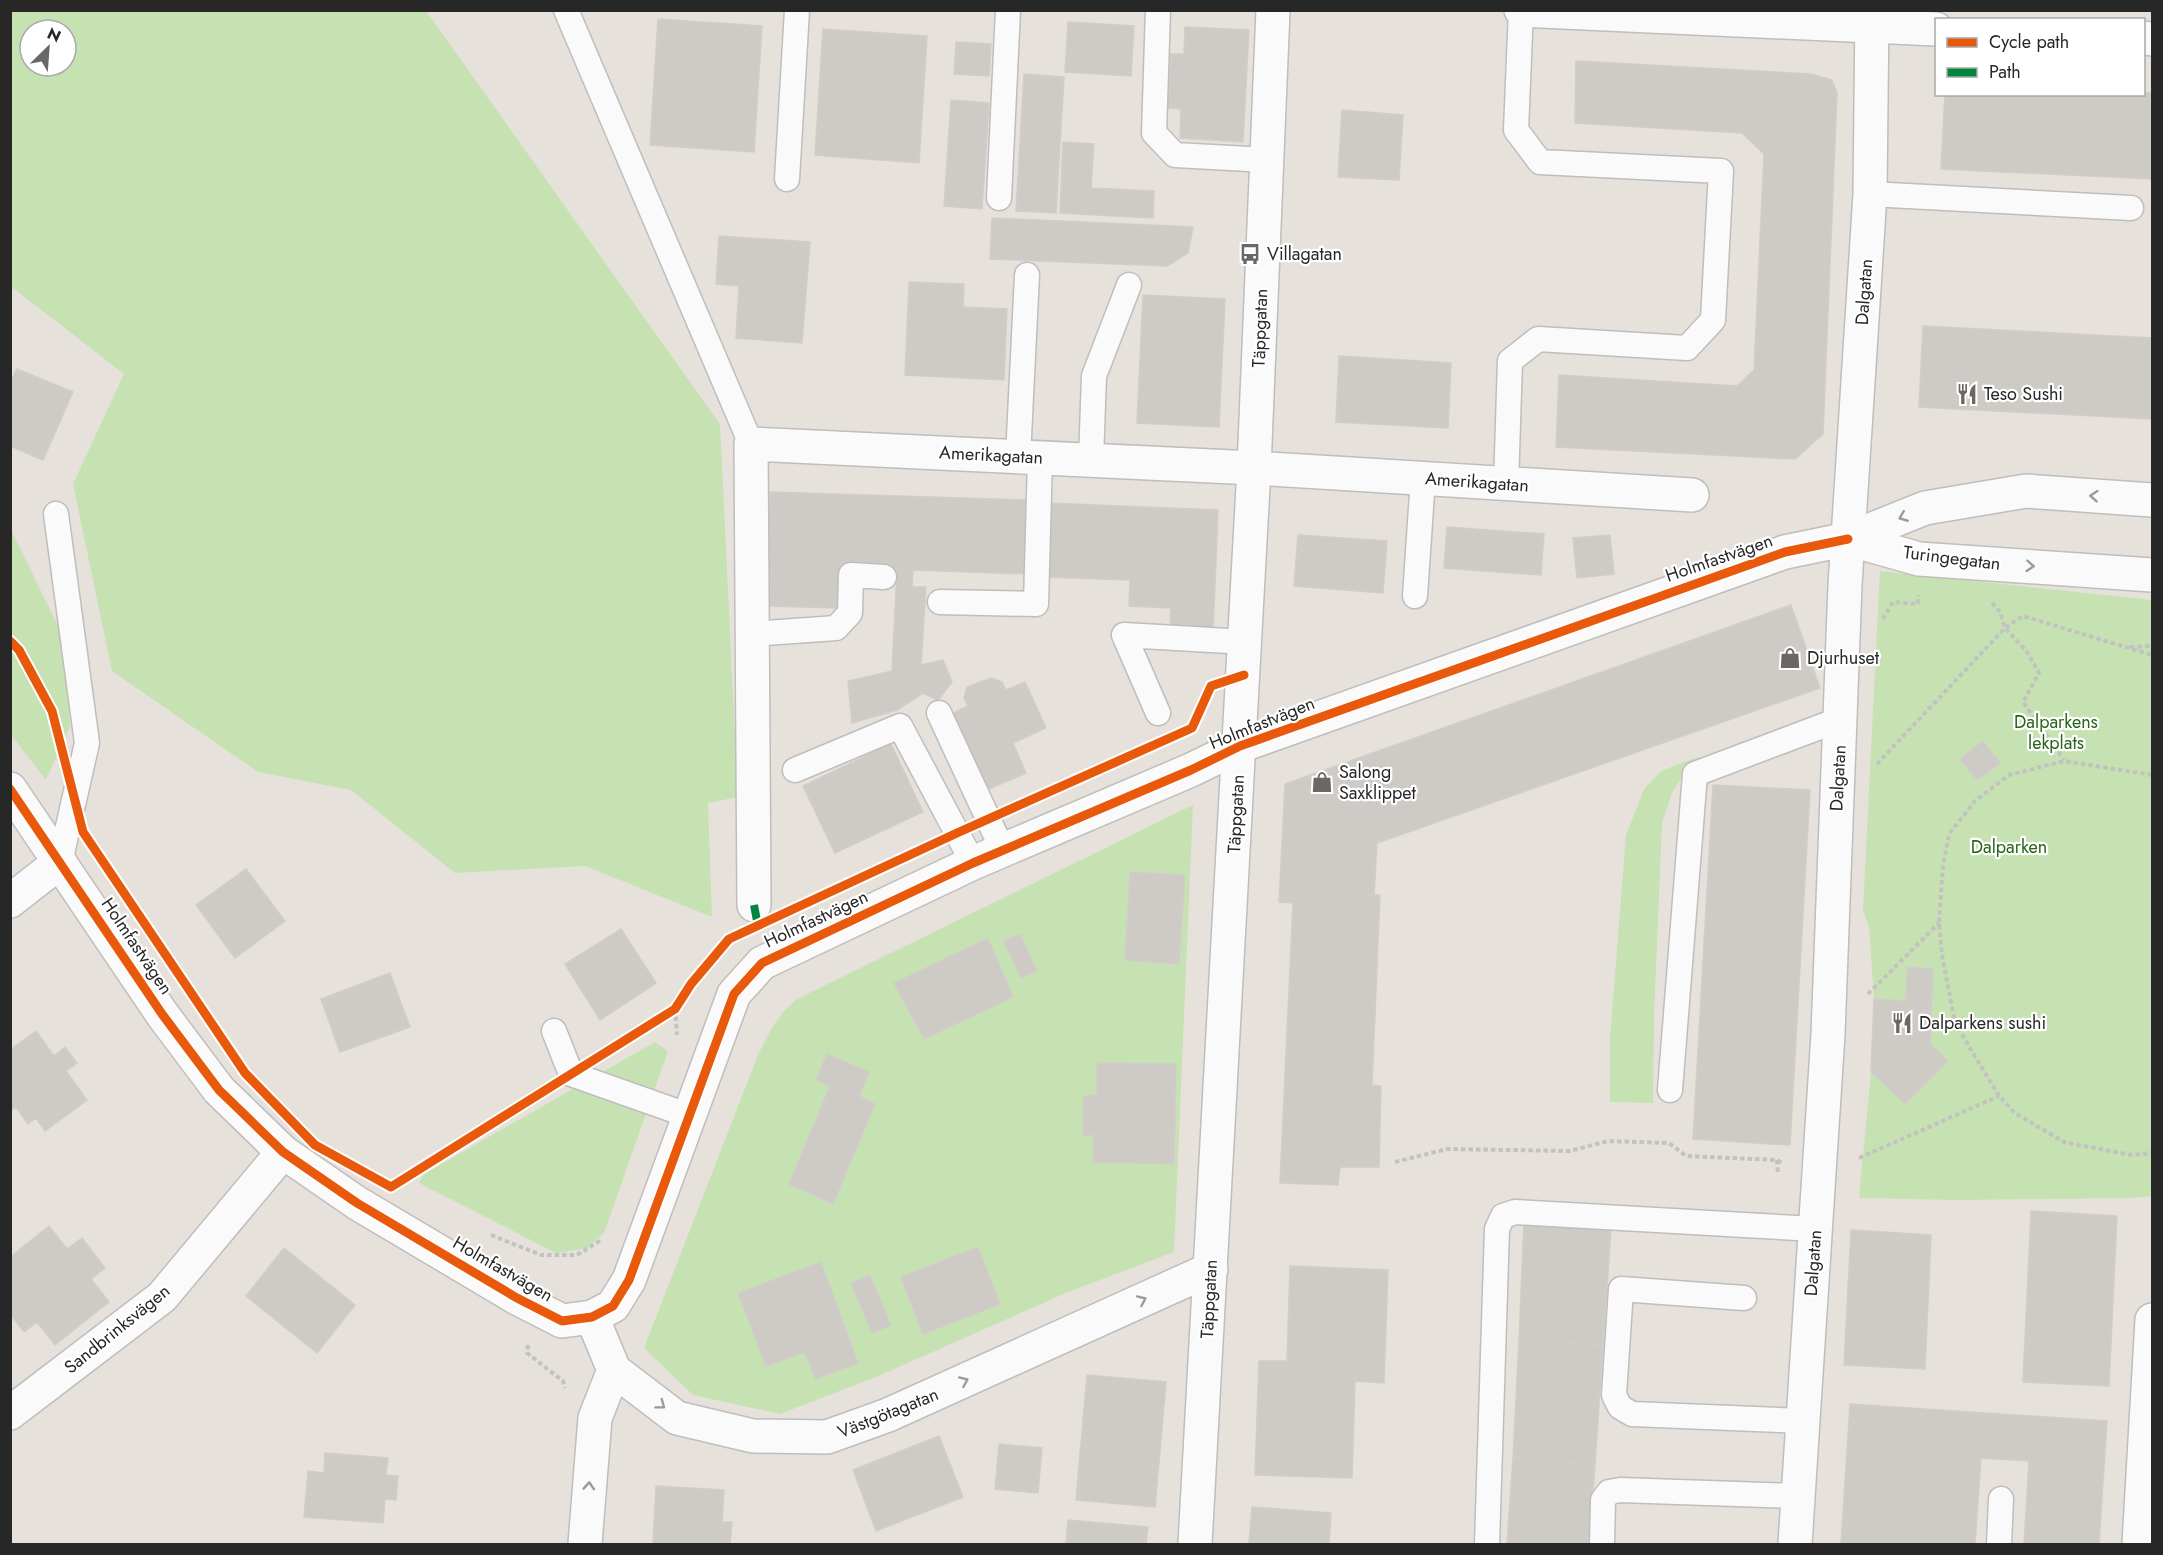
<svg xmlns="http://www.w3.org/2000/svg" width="2163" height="1555" font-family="Jost,sans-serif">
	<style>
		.green { fill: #c7e2b2; fill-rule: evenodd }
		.building { fill: #cecbc7; stroke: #d1cdc8; stroke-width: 1.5 }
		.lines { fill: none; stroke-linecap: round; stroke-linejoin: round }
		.service-casing { stroke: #bfbdbd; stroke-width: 27 }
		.minor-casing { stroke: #bfbdbd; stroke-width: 36 }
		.tertiary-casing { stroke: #bfbdbd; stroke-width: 36 }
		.path { stroke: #c2c2c1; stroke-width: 4; stroke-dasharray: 4.5 3; stroke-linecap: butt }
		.service { stroke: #fbfafa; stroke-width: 24 }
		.minor { stroke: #fbfafa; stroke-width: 33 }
		.tertiary { stroke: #fbfafa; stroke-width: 33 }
		.quiet { stroke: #00873e; stroke-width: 8; stroke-dasharray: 15 8; stroke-linecap: butt }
		.cycleway-casing { stroke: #fff; stroke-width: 13 }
		.cycleway { stroke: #e8590c; stroke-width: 9 }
		.oneway { stroke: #9c9b9b }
		.labels { text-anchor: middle; stroke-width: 4.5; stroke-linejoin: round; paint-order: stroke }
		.poi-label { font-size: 18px; fill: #272727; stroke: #fff; text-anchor: start }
		.street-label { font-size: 18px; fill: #272727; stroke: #fff }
		.park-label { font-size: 18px; fill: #286417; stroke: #fff }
	</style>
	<rect width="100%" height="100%" fill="#e6e1db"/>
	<path class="green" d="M 11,11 L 426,11 L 720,424 L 738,797 L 708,803 L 712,917 L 585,866 L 455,873 L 351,790 L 258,772 L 112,671 L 73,484 L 124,374 L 13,288 L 11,290 ZM 30,30 L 66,30 L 66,66 L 30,66 Z
		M 10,528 L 64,638 L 70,726 L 46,780 L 11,735 Z
		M 1880,571 L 2152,600 L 2152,1196 L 2130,1198 L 1958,1200 L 1859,1198 L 1871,1072 L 1905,1104 L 1948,1061 L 1930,1043 L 1933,969 L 1908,967 L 1906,1001 L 1874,999 L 1869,926 L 1863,911 Z
		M 1718,754 L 1686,770 L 1672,793 L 1662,823 L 1654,1017 L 1653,1103 L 1610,1102 L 1610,1039 L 1626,835 L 1644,789 L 1661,771 L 1692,759 Z
		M 1193,805 L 1174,1252 L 1068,1292 L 876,1377 L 780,1414 L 693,1395 L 644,1348 L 758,1055 C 770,1031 777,1015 797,999 Z
		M 655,1042 L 668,1051 L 604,1233 L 587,1248 L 556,1253 L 419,1183 L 424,1174 Z"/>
	<path class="building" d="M 658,19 L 762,26 L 754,152 L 650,145 Z
		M 1068,22 L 1134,26 L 1131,76 L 1065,72 Z
		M 1185,27 L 1249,30 L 1243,142 L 1180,138 L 1181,109 L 1168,108 L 1171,54 L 1184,54 Z
		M 823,29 L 927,36 L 919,163 L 815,155 Z
		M 956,42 L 991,44 L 989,76 L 954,74 Z
		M 1576,61 L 1811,74 L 1832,80 L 1837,93 L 1823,434 L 1795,459 L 1556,447 L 1559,375 L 1737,386 L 1754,370 L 1764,154 L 1742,133 L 1575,123 Z
		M 1024,74 L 1064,77 L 1056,213 L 1016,211 Z
		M 2144,92 L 2152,93 L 2152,179 L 1941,169 L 1945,94 L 2144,94 Z
		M 951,100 L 989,103 L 982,209 L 944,206 Z
		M 1342,110 L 1403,115 L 1399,180 L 1338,177 Z
		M 1063,142 L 1094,144 L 1091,188 L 1154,191 L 1153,218 L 1060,213 Z
		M 992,218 L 1193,227 L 1188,253 L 1167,266 L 990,259 Z
		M 719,236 L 810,242 L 802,343 L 736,338 L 739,286 L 716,284 Z
		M 909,282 L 964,284 L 963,307 L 1007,309 L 1004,380 L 905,375 Z
		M 1143,295 L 1225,299 L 1219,427 L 1137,423 Z
		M 1923,326 L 2152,338 L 2152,419 L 1919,407 Z
		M 1339,356 L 1451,363 L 1448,428 L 1336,422 Z
		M 17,369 L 73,392 L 43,460 L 10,446 L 10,383 Z
		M 770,492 L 1030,500 L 1028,574 L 913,570 L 912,587 L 926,587 L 921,665 L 943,660 L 952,682 L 938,700 L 923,693 L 897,710 L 852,723 L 848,681 L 892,671 L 897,570 L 839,568 L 838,608 L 767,606 Z
		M 1048,503 L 1218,510 L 1213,632 L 1170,629 L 1171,608 L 1129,606 L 1130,580 L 1045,577 Z
		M 1447,527 L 1544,534 L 1541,575 L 1444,568 Z
		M 1298,535 L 1387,541 L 1383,593 L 1294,586 Z
		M 1610,535 L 1614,574 L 1577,578 L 1573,538 Z
		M 1791,605 L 1820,688 L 1377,843 L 1374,895 L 1380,895 L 1372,1085 L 1381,1086 L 1379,1167 L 1340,1167 L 1338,1185 L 1280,1183 L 1293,903 L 1279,902 L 1285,784 Z
		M 991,678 L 1002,682 L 1006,690 L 1025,682 L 1046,728 L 1013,743 L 1026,773 L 987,790 L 953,713 L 968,706 L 964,698 L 967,687 Z
		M 1983,741 L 2000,763 L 1977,780 L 1960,759 Z
		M 891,744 L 923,812 L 835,853 L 803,786 Z
		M 1713,785 L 1810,790 L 1790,1145 L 1693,1139 Z
		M 246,869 L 285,921 L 235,958 L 196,905 Z
		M 1130,872 L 1185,875 L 1179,964 L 1125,960 Z
		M 621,929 L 656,983 L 600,1020 L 565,964 Z
		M 1020,934 L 1037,971 L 1021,978 L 1004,941 Z
		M 988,938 L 1013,997 L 924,1039 L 894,983 Z
		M 1907,967 L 1933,969 L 1930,1043 L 1948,1061 L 1905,1104 L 1871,1072 L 1874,999 L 1906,1001 Z
		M 390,973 L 410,1027 L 340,1052 L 321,999 Z
		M 36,1031 L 54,1056 L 65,1047 L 77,1063 L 66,1071 L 87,1100 L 45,1131 L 36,1118 L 28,1124 L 16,1107 L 10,1111 L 10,1050 Z
		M 827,1054 L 869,1072 L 859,1096 L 875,1104 L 833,1204 L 789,1184 L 830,1086 L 816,1080 Z
		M 1097,1063 L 1176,1064 L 1174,1164 L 1093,1162 L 1094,1135 L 1083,1135 L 1084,1096 L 1097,1095 Z
		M 2031,1211 L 2117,1216 L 2109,1386 L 2023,1382 Z
		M 1524,1221 L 1611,1228 L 1603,1345 L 1519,1340 Z
		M 49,1226 L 67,1249 L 82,1238 L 105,1268 L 91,1279 L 109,1302 L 55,1345 L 37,1322 L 24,1332 L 10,1314 L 10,1294 L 13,1292 L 10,1289 L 10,1257 Z
		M 1851,1230 L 1931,1235 L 1925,1369 L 1844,1365 Z
		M 978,1247 L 1000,1304 L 923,1334 L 901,1277 Z
		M 284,1248 L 355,1305 L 317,1353 L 246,1296 Z
		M 821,1262 L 858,1363 L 815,1379 L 805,1352 L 766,1366 L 738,1293 Z
		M 1290,1266 L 1388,1270 L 1384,1383 L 1355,1381 L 1352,1478 L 1255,1475 L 1259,1361 L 1287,1361 Z
		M 870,1275 L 891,1325 L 872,1333 L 851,1283 Z
		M 1519,1340 L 1603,1345 L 1595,1465 L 1513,1458 Z
		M 1087,1375 L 1166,1382 L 1155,1507 L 1076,1500 Z
		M 1850,1404 L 2107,1421 L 2099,1544 L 2024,1544 L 2029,1461 L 1981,1458 L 1975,1544 L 1841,1544 Z
		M 939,1436 L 963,1497 L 876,1531 L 853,1470 Z
		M 999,1444 L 1042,1448 L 1038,1493 L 995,1489 Z
		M 325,1453 L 388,1458 L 386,1475 L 398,1476 L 396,1500 L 385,1499 L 383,1523 L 304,1517 L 308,1471 L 324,1473 Z
		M 1513,1458 L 1595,1465 L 1589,1544 L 1507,1544 Z
		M 656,1486 L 724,1490 L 722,1522 L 732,1522 L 730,1544 L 653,1544 Z
		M 1252,1507 L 1331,1513 L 1329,1544 L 1249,1544 Z
		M 1068,1520 L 1148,1527 L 1146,1544 L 1066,1544 Z"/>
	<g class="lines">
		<defs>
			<path id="service" d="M 566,10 L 751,444
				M 1158,10 L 1154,133 L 1175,155 L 1267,160
				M 787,179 L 797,10
				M 1870,194 L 2131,208
				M 999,198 L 1008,10
				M 1018,457 L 1027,275
				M 1091,460 L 1094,376 L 1129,285
				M 1506,484 L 1510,361 L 1538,339 L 1687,348 L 1713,320 L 1721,171 L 1540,162 L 1516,130 L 1521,10
				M 56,514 L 87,743 L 60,862
				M 1415,596 L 1423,478
				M 940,602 L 1036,604 L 1040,458
				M 751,634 L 836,628 L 850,613 L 851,575 L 884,577
				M 939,713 L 1003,851
				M 1158,713 L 1124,635 L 1246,642
				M 795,770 L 900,726 L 973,863
				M 554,1031 L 571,1074 L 690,1116
				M 1670,1090 L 1695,774 L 1841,719
				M 1744,1298 L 1621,1289 L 1614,1395 L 1620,1407 L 1632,1414 L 1802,1421
				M 1487,1544 L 1497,1229 L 1503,1216 L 1515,1212 L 1815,1229
				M 1602,1544 L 1603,1500 L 1609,1492 L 1620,1490 L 1798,1496
				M 1999,1544 L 2001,1499"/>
			<path id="minor" d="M 1521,10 L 1936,29
				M 2144,38 L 2152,39
				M 10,901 L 60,862
				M 754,905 L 751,444 L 1254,468 L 1692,495
				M 592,1317 L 614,1370 L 677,1418 L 753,1436 L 827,1437 L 888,1415 L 1211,1269
				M 10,1413 L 162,1297 L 283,1152
				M 585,1544 L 595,1418 L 614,1370
				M 1195,1544 L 1254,468 L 1273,10
				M 1795,1544 L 1828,1034 L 1845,585 L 1870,194 L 1872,10
				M 2139,1544 L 2152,1320"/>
			<path id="tertiary" d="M 1848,539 L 1919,559 L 2152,575
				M 10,789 L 162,1014 L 219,1090 L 283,1152 L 357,1203 L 517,1298 L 562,1321 L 592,1317 L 613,1306 L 629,1280 L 734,994 L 762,963 L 973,863 L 1191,770 L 1240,746 L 1785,552 L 1848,539 L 1925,508 L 2026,491 L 2152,500"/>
		</defs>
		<use href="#service" class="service-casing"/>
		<use href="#minor" class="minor-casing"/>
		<use href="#tertiary" class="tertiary-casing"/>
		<path class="path" d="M 1992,603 L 2000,612 L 2005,628 L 2027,652 L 2039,673 L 2023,702 L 2064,760
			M 1883,619 L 1893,602 L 1918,604 L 1919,595
			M 2130,647 L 2152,646
			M 1877,764 L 2005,628 L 2023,616 L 2152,655
			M 2152,775 L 2064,761 L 2009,775 L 1975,801 L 1949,834 L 1943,866 L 1939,923 L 1942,955 L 1955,1023 L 1999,1096 L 2015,1113 L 2064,1142 L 2131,1155 L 2152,1153
			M 1868,994 L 1939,923
			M 675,1009 L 677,1035
			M 1859,1158 L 1999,1096
			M 1777,1160 L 1778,1175
			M 1395,1162 L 1447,1149 L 1570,1151 L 1608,1141 L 1669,1143 L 1686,1156 L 1777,1160 L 1782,1163
			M 491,1235 L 541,1255 L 577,1255 L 601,1240
			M 528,1345 L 527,1353 L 563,1381 L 565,1388"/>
		<use href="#service" class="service"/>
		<use href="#minor" class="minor"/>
		<use href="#tertiary" class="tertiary"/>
		<path class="quiet" d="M 754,905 L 758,926"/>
		<defs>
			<path id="cycleway" d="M 10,641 L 19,650 L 52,711 L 83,832 L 245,1073 L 315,1145 L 391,1187 L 675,1009 L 691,984 L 729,939 L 957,833 L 1192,728 L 1211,686 L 1244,675
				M 10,789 L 162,1014 L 219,1090 L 283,1152 L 357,1203 L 517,1298 L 562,1321 L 592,1317 L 613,1306 L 629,1280 L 734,994 L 762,963 L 973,863 L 1191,770 L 1240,746 L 1785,552 L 1848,539"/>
		</defs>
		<use href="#cycleway" class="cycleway-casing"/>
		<use href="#cycleway" class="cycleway"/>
	</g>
	<defs><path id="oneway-chevron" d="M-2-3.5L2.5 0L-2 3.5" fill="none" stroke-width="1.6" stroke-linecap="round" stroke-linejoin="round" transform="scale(1.5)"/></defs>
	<g class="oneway">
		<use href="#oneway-chevron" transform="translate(2094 496) rotate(-176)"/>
		<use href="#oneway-chevron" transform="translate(1903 517) rotate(158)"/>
		<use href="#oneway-chevron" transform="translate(2030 566) rotate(4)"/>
		<use href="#oneway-chevron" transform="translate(1142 1300) rotate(-24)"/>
		<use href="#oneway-chevron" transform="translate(964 1381) rotate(-24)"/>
		<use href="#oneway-chevron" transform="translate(661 1405) rotate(37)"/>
		<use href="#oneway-chevron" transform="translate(589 1486) rotate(-86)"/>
	</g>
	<defs>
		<symbol id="bus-bare" viewBox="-9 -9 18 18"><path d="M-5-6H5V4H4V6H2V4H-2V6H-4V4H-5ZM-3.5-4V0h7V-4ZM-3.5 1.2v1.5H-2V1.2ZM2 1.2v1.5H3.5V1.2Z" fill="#6a6866" stroke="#fff" stroke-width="2.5" paint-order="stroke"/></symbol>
		<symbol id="restaurant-bare" viewBox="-9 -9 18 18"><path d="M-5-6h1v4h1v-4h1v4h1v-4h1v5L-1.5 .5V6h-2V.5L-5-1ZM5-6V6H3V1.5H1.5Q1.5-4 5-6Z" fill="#6a6866" stroke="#fff" stroke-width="2.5" paint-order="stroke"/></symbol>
		<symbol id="shop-bare" viewBox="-9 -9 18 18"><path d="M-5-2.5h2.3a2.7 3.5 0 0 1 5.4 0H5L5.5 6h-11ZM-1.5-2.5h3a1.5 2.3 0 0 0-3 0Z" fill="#6a6866" stroke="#fff" stroke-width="2.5" paint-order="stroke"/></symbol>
	</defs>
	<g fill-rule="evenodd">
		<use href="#bus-bare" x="1235" y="239" width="30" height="30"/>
		<use href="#restaurant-bare" x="1952" y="379" width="30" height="30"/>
		<use href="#shop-bare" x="1775" y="643" width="30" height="30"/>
		<use href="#shop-bare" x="1307" y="767" width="30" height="30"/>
		<use href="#restaurant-bare" x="1887" y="1008" width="30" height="30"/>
	</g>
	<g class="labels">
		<g class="poi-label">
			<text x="1267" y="260">Villagatan</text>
			<text x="1984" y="400">Teso Sushi</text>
			<text x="1807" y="664">Djurhuset</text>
			<text x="1339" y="778">Salong<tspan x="1339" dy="21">Saxklippet</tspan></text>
			<text x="1919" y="1029">Dalparkens sushi</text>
		</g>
		<g class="street-label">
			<text transform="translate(1864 292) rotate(-86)" y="6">Dalgatan</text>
			<text transform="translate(1260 328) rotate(-88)" y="6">Täppgatan</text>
			<text transform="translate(991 455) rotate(3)" y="6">Amerikagatan</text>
			<text transform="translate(1477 482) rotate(4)" y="6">Amerikagatan</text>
			<text transform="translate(1719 558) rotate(-19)" y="6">Holmfastvägen</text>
			<text transform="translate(1952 558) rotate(7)" y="6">Turingegatan</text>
			<text transform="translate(1262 723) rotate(-22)" y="6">Holmfastvägen</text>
			<text transform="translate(1838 778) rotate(-87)" y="6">Dalgatan</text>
			<text transform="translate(1236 814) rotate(-87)" y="6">Täppgatan</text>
			<text transform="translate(816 919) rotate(-25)" y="6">Holmfastvägen</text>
			<text transform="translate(137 946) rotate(56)" y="6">Holmfastvägen</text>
			<text transform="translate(1813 1263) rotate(-86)" y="6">Dalgatan</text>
			<text transform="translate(503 1269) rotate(30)" y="6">Holmfastvägen</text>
			<text transform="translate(1209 1299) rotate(-87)" y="6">Täppgatan</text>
			<text transform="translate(117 1329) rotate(-39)" y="6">Sandbrinksvägen</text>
			<text transform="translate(888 1413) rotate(-22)" y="6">Västgötagatan</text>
		</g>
		<g class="park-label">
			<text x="2056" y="728">Dalparkens<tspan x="2056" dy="21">lekplats</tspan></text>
			<text x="2009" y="853">Dalparken</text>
		</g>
	</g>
	<rect width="2163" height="1555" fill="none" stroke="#272727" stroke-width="24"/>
	<rect x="1935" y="18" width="210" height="78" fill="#ffffff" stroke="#a9a9a9" stroke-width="1.5"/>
	<rect x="1947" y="38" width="30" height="9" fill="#e8590c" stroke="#a9a9a9" stroke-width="1.5"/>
	<text x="1989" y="48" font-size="18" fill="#272727">Cycle path</text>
	<rect x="1947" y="68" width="30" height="9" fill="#00873e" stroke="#a9a9a9" stroke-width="1.5"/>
	<text x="1989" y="78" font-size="18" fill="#272727">Path</text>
	<g transform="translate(48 48) rotate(25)"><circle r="28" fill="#ffffff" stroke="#a9a9a9" stroke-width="1.5"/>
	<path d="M0-4.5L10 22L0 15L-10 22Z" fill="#6a6866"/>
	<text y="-9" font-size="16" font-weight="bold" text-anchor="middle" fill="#272727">N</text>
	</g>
</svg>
